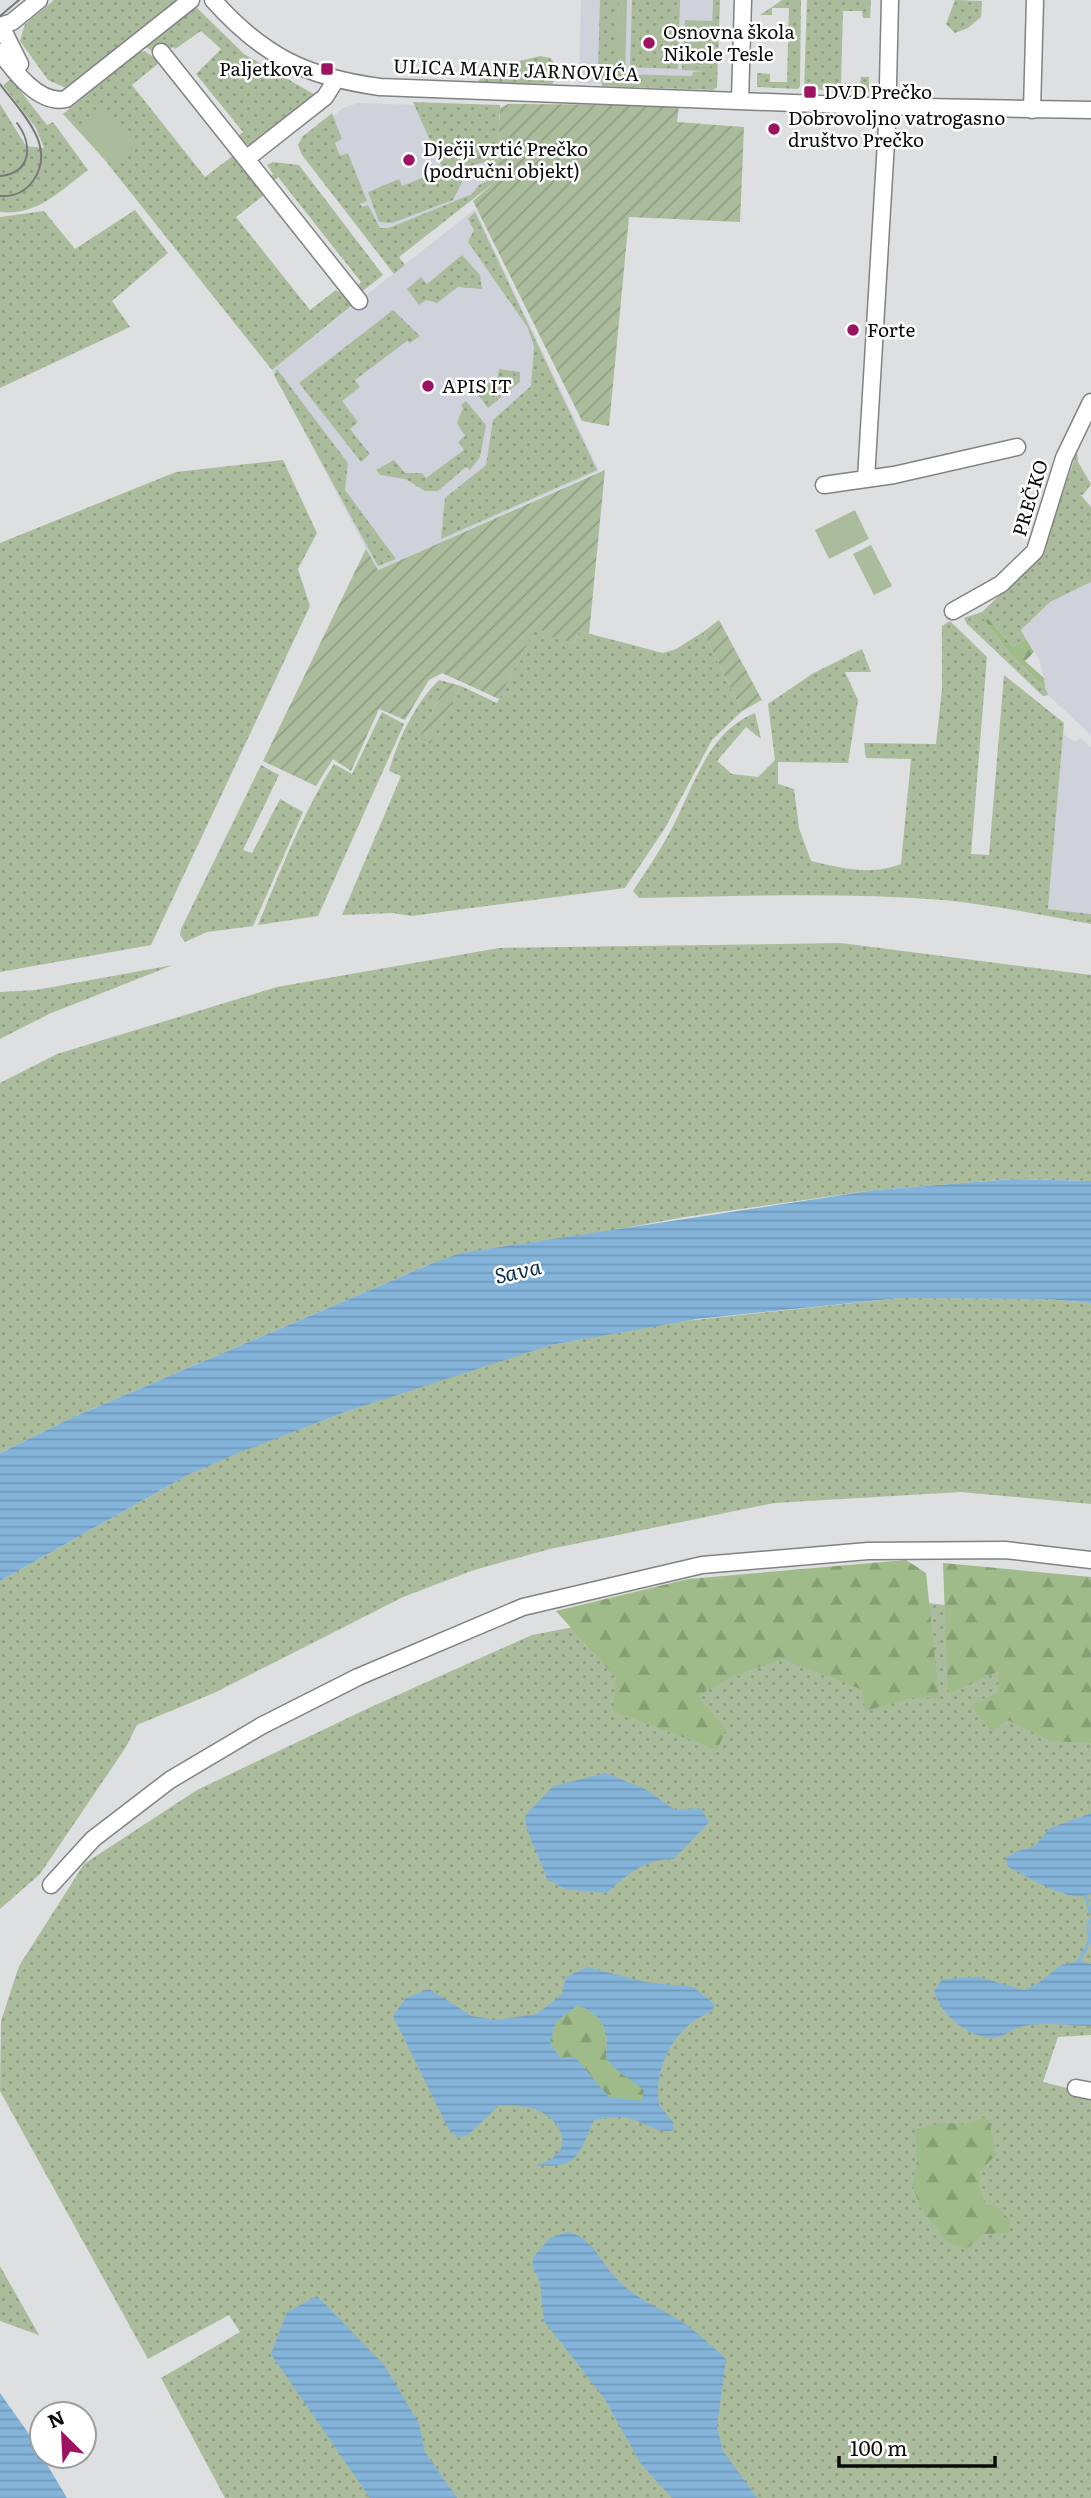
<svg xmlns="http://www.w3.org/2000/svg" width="1091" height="2498" font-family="Literata,serif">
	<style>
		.built { fill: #cfd2db }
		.grass { fill: url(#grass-dots) }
		.forest { fill: url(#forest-firs) }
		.garden { fill: url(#garden-furrows) }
		.pitch { fill: #aabc9c }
		.water { fill: url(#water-rules); fill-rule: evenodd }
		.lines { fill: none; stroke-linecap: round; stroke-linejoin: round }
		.stream { stroke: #84b4da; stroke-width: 3.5 }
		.minor-casing { stroke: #818284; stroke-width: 19 }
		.minor { stroke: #fff; stroke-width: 16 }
		.tram { stroke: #78787a; stroke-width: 2 }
		.poi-dot { fill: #9e1361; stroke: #fff; stroke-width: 2.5 }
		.labels { text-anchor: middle; stroke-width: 5; stroke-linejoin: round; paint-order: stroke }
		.poi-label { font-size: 19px; fill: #0b0b0c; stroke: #fff; text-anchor: start }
		.street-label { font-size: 19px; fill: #0b0b0c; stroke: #fff }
		.water-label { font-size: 21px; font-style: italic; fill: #072e48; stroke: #fff }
	</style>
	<defs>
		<pattern id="grass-dots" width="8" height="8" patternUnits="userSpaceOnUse" patternTransform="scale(1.75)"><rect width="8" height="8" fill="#aabc9c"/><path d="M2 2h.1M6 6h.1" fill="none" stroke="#91a085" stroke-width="1.8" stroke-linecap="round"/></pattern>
		<pattern id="forest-firs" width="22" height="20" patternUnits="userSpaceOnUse" patternTransform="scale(1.75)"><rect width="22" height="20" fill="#9ebb89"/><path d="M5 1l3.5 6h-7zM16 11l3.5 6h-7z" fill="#879f75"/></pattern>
		<pattern id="garden-furrows" width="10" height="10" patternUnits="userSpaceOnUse" patternTransform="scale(1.75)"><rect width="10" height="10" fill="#aabc9c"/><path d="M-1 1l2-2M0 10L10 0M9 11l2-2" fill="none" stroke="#91a085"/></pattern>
		<pattern id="water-rules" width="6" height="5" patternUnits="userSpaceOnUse" patternTransform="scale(1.75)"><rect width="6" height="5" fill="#84b4da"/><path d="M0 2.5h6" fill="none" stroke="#7199ba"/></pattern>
	</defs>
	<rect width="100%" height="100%" fill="#dedfe1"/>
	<path class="built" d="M 581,0 L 720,0 L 715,88 L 579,83 Z
		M 358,103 L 500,108 L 496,181 L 398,257 L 305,139 L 343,108 Z
		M 475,209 L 599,471 L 377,570 L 272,370 Z
		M 1091,582 L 1091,735 L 1047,694 L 1040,661 L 1021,630 L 1050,602 Z
		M 1063,734 L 1075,742 L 1081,738 L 1091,748 L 1091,914 L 1048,909 Z"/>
	<path class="grass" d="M 54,0 L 179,0 L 78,82 L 66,88 L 48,80 L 20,41 L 25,24 Z
		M 600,0 L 619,0 L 618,74 L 692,76 L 693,72 L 704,71 L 682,70 L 681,52 L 683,66 L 711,67 L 713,0 L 720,0 L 717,87 L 713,90 L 602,86 L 600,68 L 598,67 Z
		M 632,0 L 680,0 L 678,69 L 630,67 Z
		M 782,0 L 801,0 L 800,86 L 798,89 L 757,87 L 757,73 L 770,74 L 770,82 L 787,82 L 789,8 L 772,8 L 772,15 L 760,15 Z
		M 807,0 L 871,0 L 870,18 L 863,18 L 862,11 L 843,11 L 841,83 L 860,84 L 861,77 L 869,77 L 869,92 L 804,89 Z
		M 955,0 L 982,1 L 981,17 L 968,28 L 955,33 L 946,24 Z
		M 196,7 L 244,54 L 317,96 L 253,145 L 243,144 L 236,138 L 243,132 L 196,74 L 221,49 L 201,31 L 175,49 L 173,47 L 166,51 L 162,45 L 153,52 L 146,47 Z
		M 145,51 L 160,62 L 132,85 L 205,177 L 234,155 L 265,194 L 236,217 L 310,310 L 336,290 L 345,296 L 348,294 L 355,303 L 272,370 L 104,159 L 63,114 L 139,52 Z
		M 540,56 L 550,58 C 559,67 560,75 552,84 L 478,82 C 487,66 522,61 540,56 Z
		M 11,79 L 47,125 L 53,122 L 88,170 C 60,191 37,216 0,212 L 0,104 L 26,146 L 44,148 L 36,128 L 3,85 Z
		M 413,102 L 500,105 L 496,181 L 399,257 L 405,265 L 394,274 L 302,155 L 298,145 L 302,137 L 332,113 L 342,139 L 335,143 L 340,156 L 348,153 L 367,201 L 360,204 L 362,207 L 368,205 L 380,228 L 389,228 L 472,194 L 479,185 L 491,179 L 491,168 L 485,162 L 470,166 L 453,200 L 392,223 L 379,222 L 368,192 L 399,179 L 402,186 L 434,173 L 436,178 L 445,174 Z
		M 273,162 L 299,165 L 383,275 L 359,294 L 355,288 L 361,282 L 278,177 L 271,182 L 268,178 L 273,174 L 267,165 Z
		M 135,210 L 168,253 L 112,301 L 130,327 L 0,388 L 0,217 L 44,211 L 75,249 Z
		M 475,212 L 597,470 L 441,539 L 445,498 L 486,465 L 493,420 L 531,386 L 534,347 L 528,328 L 468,242 L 474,230 L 468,219 Z
		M 462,255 L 480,275 L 482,289 L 458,287 L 437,303 L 426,300 L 419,305 L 407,289 L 421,277 L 427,284 Z
		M 393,310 L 420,336 L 410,343 L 407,341 L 355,380 L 360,387 L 342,401 L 358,422 L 350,429 L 370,454 L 361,462 L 299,383 Z
		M 277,369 L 348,463 L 345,490 L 396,559 L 378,566 L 274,375 Z
		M 499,369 L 520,372 L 520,382 L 488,408 L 476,392 L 498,376 Z
		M 466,401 L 486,425 L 480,457 L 470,470 L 466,467 L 438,491 L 425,491 L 405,479 L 380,475 L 376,470 L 394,460 L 405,473 L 422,473 L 426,478 L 464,450 L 458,442 L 465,436 L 457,423 L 463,408 L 461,405 Z
		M 1077,451 L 1078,462 L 1091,484 L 1083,495 L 1080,494 L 1091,507 L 1091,582 L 1050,602 L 1021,630 L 1026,639 L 1013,647 L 982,612 L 1042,555 Z
		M 283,460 L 317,533 L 298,569 L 310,606 L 151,945 L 0,972 L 0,543 L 176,472 Z
		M 979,613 L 1012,656 L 1045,687 L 1048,695 L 1043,696 L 967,624 L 964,618 Z
		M 950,621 L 987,657 L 971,854 L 989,855 L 1004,675 L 1064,723 L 1048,909 L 1091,914 L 1091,924 C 1042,915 993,905 943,900 C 842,892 740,896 639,898 L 633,891 C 646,871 660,851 671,830 C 693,789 707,732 755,713 L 761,739 L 746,727 L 717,761 L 732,774 L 758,777 L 775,760 L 768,704 L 812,674 L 862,649 L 871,672 L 845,672 L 858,700 L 848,763 L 778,762 L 778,784 L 794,789 L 799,828 L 811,861 C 841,868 871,876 901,864 L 911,759 L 866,758 L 864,743 L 936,744 L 942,689 L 942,626 Z
		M 537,624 L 574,643 L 579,631 L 663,653 L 676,649 L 703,632 L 742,711 L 712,740 L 665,828 L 625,888 L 411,916 L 393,913 L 342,915 L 401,776 L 389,771 C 398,740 415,703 439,680 L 447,682 L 418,740 L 429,744 L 461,686 L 497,703 Z
		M 382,712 L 404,724 L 318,916 L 258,925 C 281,870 302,814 334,764 L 352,774 Z
		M 261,765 L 279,775 L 243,850 L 252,853 L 280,799 L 303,812 L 253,926 L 207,932 L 185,942 L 180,935 L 181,929 Z
		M 841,943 L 1091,975 L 1091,1181 L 1014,1179 L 875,1190 L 685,1217 L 433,1263 L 69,1419 L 0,1453 L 0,1083 L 57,1054 L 277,987 L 499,948 Z
		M 173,965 L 49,1014 L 0,1039 L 0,992 L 36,990 Z
		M 900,1298 L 1048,1299 L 1091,1303 L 1091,1504 L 961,1492 L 774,1503 L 550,1549 L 474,1570 L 403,1597 L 214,1693 L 137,1725 L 126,1747 L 40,1874 L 0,1909 L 0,1581 L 186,1476 L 233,1454 L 348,1411 L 504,1358 L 551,1345 L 676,1322 Z
		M 732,1597 L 904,1600 L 1091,1623 L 1091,2035 L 1058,2037 L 1043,2082 L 1091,2094 L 1091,2498 L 225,2498 L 161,2378 L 240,2332 L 229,2315 L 148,2359 L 0,2091 L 1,2021 L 19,1966 L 84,1864 L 197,1790 L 371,1707 L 532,1635 Z
		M 0,2266 L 39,2335 L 0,2321 Z"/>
	<path class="forest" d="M 982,612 L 1013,647 L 1026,639 L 1034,652 L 1025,661 L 1044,678 L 1045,687 L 1012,656 L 979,613 Z
		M 906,1560 L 926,1573 L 939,1698 L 911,1698 L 865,1711 L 863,1690 L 783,1659 L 733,1676 L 698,1696 L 726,1730 L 717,1750 L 613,1711 L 616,1678 L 556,1611 L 688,1579 Z
		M 943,1563 L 1091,1577 L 1091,1743 L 1051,1741 L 1008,1720 L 991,1731 L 972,1706 L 998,1692 L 999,1671 L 948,1694 Z
		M 578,2005 C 603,2017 608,2030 606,2058 L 618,2071 L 645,2090 L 642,2101 L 609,2097 L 575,2058 L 560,2057 L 550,2043 L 556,2022 Z
		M 984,2117 L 990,2124 L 996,2155 L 979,2172 L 979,2184 L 985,2204 L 996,2206 L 1010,2220 L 1010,2233 L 983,2234 L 967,2249 L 948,2242 L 921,2209 L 912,2184 L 917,2162 L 915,2130 C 924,2128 935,2123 944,2123 C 959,2123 969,2127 984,2117 Z"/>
	<path class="garden" d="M 508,104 L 679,105 L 677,122 L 744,127 L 740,222 L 629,217 L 609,426 L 582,421 L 473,201 L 496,181 L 500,108 Z
		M 605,470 L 589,634 L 579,631 L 574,643 L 546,635 L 537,625 L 499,699 L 442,673 L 429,680 L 405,720 L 379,709 L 351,771 L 333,759 L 316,786 L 263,761 L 366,549 L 378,570 Z
		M 719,620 L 762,700 L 742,711 L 703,632 Z
		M 447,682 L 461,686 L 430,744 L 418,740 Z"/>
	<path class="pitch" d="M 619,0 L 627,0 L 625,75 L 617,74 Z
		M 685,20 L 712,21 L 711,67 L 683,66 Z
		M 105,110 L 134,147 L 113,163 L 84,127 Z
		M 855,510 L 869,539 L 829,559 L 815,530 Z
		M 871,545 L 892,586 L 874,595 L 853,554 Z"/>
	<path class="water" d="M 1014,1179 L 1091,1181 L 1091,1303 L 1048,1299 L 900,1298 L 697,1319 L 551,1345 L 348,1411 L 233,1455 L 186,1476 L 0,1581 L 0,1453 L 69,1419 L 433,1263 L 461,1253 L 875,1190 Z
		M 606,1773 L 647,1790 L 675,1810 L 700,1808 L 709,1822 L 674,1859 C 645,1858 627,1875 606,1893 L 565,1889 L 547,1879 C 540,1856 527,1839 525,1816 L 553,1786 Z
		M 1091,1813 L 1091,1894 C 1071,1905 1028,1876 1008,1867 L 1006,1858 L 1015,1852 L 1035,1846 L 1050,1828 Z
		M 1079,1961 L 1091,1964 L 1091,2026 C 1070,2026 1041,2021 1020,2027 C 1009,2030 1002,2039 990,2038 C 965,2035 941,2014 934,1991 L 942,1979 L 979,1977 L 1024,1990 L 1038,1983 L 1061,1965 Z
		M 587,1967 L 645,1982 L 693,1987 L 715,2004 L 711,2012 C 675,2025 653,2067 659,2105 L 673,2122 L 674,2130 C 655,2135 642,2119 624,2117 C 614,2116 603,2119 594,2120 C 578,2155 579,2169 536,2165 C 573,2156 569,2125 537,2110 C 527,2106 511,2106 499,2105 L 469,2134 L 457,2138 L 448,2128 L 393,2016 L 406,1998 L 429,1989 L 472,2016 L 497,2020 L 537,2014 L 562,1994 L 566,1977 ZM 578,2005 C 604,2016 609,2030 606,2058 L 618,2071 L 644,2090 L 642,2101 L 609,2097 L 575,2057 L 560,2057 L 550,2043 L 556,2022 Z
		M 568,2232 C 595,2239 599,2261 617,2279 C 633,2296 651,2304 671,2315 C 692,2327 709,2343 726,2359 L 717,2427 L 723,2451 L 757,2498 L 672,2498 L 641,2464 L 604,2398 L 544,2321 L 540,2282 L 532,2265 L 534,2256 L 550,2238 Z
		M 317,2296 L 385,2366 L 419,2424 L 425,2452 L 457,2498 L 370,2498 L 271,2354 L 287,2312 Z
		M 0,2393 L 29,2434 L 67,2498 L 0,2498 Z"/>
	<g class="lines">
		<path class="stream" d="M 1086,1897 L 1091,1913
			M 1079,1961 L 1090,1941 L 1088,1925 L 1091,1920"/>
		<defs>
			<path id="minor" d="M 213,0 C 263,56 306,77 380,87 L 869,106 L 1091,110
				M 0,26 L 12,22 L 39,0
				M 1,26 L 20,64
				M 0,52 C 14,71 39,105 66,99 L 191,0
				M 161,52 L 359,301
				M 740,100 L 743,0
				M 1032,110 L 1035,0
				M 246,159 L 325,97 L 335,81
				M 866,479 L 887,125 L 890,0
				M 824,485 L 894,475 L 1017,447
				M 953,611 L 1001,584 L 1035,551 L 1064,458 L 1091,402
				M 51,1885 L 93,1839 L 170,1780 L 261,1726 L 358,1677 L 523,1607 L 702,1565 L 868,1551 L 1005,1550 L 1091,1560
				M 1076,2088 L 1091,2091"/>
		</defs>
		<use href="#minor" class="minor-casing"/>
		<use href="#minor" class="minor"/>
		<path class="tram" d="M 0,16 L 19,0
			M 0,84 C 20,111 58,146 33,181 C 25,192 14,197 0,196
			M 0,176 C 32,173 33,144 17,123"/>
	</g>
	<g class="poi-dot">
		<circle cx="649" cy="43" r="7"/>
		<rect x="320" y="62" width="14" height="14" rx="3.5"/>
		<rect x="803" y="85" width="14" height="14" rx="3.5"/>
		<circle cx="774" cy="129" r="7"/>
		<circle cx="409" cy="160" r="7"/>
		<circle cx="853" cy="330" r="7"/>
		<circle cx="428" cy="386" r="7"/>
	</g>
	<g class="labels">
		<g class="poi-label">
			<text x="663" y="39">Osnovna škola<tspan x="663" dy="22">Nikole Tesle</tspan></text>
			<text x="313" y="76" text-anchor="end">Paljetkova</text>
			<text x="824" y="99">DVD Prečko</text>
			<text x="788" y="125">Dobrovoljno vatrogasno<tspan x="788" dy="22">društvo Prečko</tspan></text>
			<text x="423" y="156">Dječji vrtić Prečko<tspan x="423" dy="22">(područni objekt)</tspan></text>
			<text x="867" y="337">Forte</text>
			<text x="442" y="393">APIS IT</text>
		</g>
		<g class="street-label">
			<text transform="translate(516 70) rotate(2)" y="7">ULICA MANE JARNOVIĆA</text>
			<text transform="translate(1030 498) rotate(-73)" y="7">PREČKO</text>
		</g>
		<g class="water-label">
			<text transform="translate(518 1272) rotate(-13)" y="7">Sava</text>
		</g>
	</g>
	<g transform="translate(63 2435) rotate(336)"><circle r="33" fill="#ffffff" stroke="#9d9d9e" stroke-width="2"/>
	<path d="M0-5L12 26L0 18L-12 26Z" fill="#9e1361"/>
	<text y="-10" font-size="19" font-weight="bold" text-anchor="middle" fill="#0b0b0c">N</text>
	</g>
	<path d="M839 2456v10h156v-10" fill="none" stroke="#0b0b0c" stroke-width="3.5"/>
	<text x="850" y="2456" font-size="21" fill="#0b0b0c" stroke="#ffffff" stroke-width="5" paint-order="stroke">100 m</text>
</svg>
